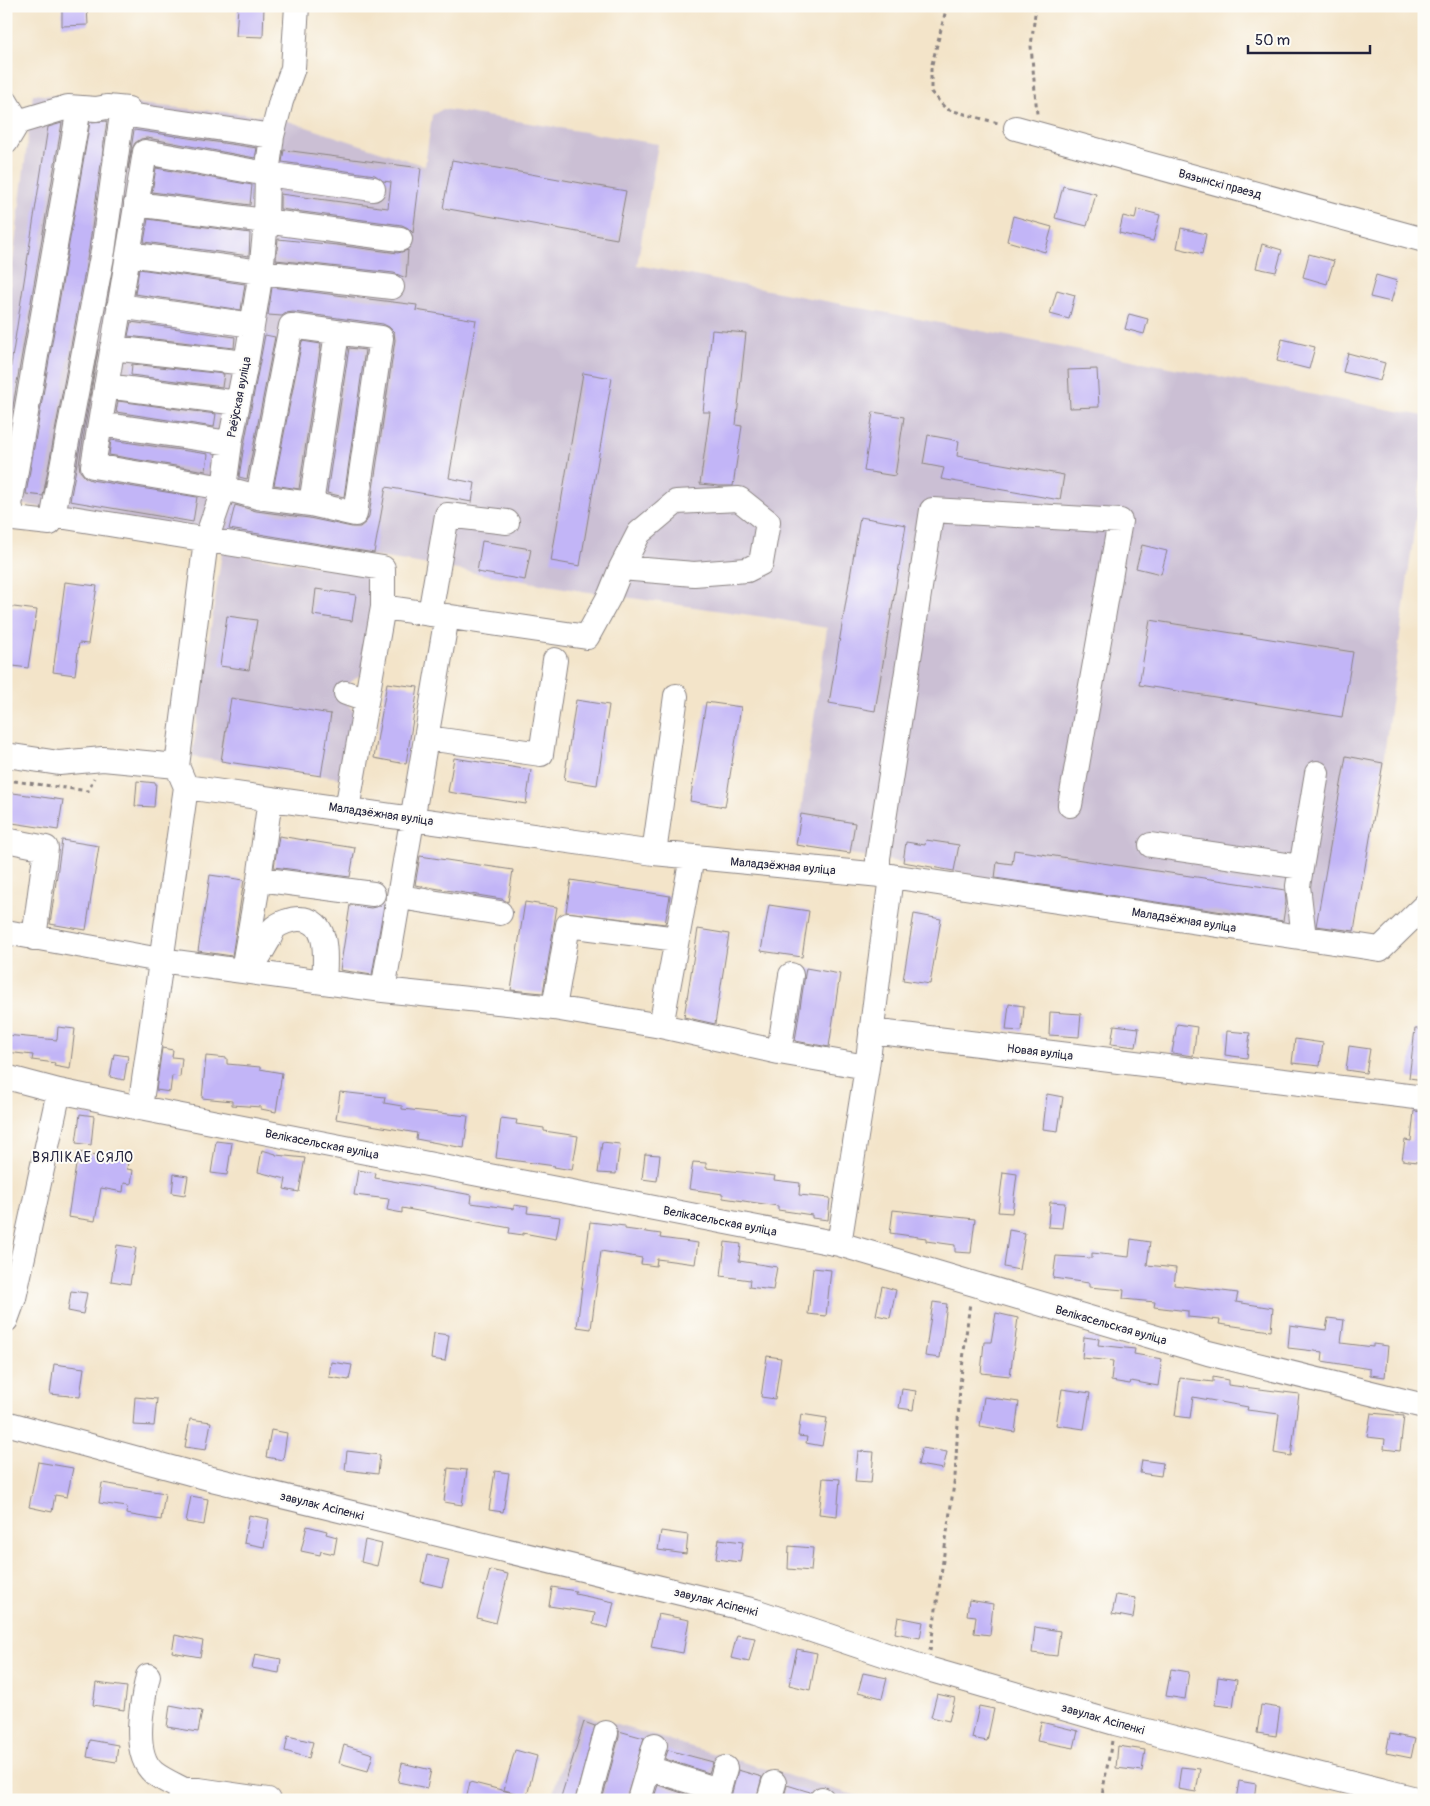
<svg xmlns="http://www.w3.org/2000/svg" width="1430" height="1806" font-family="Pangolin,sans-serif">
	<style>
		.industrial { fill: #cbbfd4 }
		.building { fill: #c2b5f7 }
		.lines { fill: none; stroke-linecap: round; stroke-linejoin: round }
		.minor-casing { stroke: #8a8382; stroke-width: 26 }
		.path { stroke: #8a8382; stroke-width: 3; stroke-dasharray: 4 4; stroke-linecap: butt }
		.minor { stroke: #fff; stroke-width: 24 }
		.labels { text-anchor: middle; stroke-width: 4; stroke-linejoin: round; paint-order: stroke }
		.street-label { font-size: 12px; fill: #22223b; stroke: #fdfcf7 }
		.neighbourhood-label { font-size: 14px; letter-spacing: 1px; fill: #22223b; stroke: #fdfcf7 }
	</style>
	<rect width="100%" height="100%" fill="#fdfcf7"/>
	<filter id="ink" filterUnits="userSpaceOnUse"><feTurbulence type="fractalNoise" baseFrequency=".02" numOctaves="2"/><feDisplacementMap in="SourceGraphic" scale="10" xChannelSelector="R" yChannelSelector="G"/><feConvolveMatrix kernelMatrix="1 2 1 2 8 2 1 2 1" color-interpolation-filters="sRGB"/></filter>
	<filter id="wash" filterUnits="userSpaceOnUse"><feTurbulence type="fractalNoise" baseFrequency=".0096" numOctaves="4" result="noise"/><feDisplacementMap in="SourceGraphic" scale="20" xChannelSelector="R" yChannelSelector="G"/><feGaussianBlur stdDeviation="1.12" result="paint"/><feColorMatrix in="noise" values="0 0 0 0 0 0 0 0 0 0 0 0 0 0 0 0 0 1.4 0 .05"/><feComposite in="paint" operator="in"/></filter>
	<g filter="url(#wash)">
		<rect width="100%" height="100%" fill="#f3e4c9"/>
		<path class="industrial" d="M 33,94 L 276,117 L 425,166 L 432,115 L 443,109 L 658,144 L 637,265 L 1424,416 L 1424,456 L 1383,763 L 1353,937 L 994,881 L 954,871 L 796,845 L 827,628 L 764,617 L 582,591 L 405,561 L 6,502 L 6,320 Z
			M 222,552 L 370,574 L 376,583 L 364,672 L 347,685 L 345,700 L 356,715 L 346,779 L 192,757 Z
			M 577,1713 L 871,1800 L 551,1800 Z"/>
		<g id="blocks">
			<path class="building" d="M 62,6 L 87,6 L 88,25 L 62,26 Z
				M 238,6 L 264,6 L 263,37 L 236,36 Z
				M 107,121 L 89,249 L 43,496 L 26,494 L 90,122 Z
				M 62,123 L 6,446 L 6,397 L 48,127 Z
				M 134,130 L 257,148 L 255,158 L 147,138 L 141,139 L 135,143 L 132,149 L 128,169 Z
				M 284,150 L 421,168 L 413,233 L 408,228 L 402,225 L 280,209 L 280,194 L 388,208 L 391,182 L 383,181 L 375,175 L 282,162 Z
				M 452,160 L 626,191 L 617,239 L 443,208 Z
				M 156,168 L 252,185 L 250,205 L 152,192 Z
				M 1063,186 L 1096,194 L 1087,226 L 1055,218 Z
				M 1137,209 L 1160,215 L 1153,241 L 1119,233 L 1123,216 L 1135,219 Z
				M 1013,216 L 1052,227 L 1045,252 L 1007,241 Z
				M 148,219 L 250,233 L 249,256 L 144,242 Z
				M 1181,228 L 1206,234 L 1202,254 L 1177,248 Z
				M 278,239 L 337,245 L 398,253 L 408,250 L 406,278 L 394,273 L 276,260 Z
				M 1262,244 L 1282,250 L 1276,272 L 1256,268 Z
				M 1309,254 L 1334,261 L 1327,284 L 1303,277 Z
				M 139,269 L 245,284 L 241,310 L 135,294 Z
				M 1376,275 L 1397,281 L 1391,302 L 1370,297 Z
				M 272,287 L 417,305 L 416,310 L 476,320 L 449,478 L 475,483 L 472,502 L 386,487 L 374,553 L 229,529 L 235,505 L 256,511 L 309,518 L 352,527 L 360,527 L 366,522 L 369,516 L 395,340 L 394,332 L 389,327 L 383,324 L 293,312 L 286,313 L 282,316 L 268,315 Z
				M 1057,290 L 1075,295 L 1069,319 L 1050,314 Z
				M 1129,314 L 1148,319 L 1144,334 L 1125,329 Z
				M 131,322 L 235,337 L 234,348 L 128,336 Z
				M 712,330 L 746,333 L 736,425 L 742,426 L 733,486 L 719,486 L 700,484 L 710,412 L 703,412 Z
				M 265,335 L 275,337 L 247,479 L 239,477 L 244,445 Z
				M 1282,339 L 1315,347 L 1309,369 L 1277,361 Z
				M 302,341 L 321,344 L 299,489 L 274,485 Z
				M 349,348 L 365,350 L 344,497 L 327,493 Z
				M 98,349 L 79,464 L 80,471 L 85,477 L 91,480 L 197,497 L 193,522 L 70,501 Z
				M 1348,353 L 1385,363 L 1380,381 L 1343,372 Z
				M 132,364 L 224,374 L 222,387 L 131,375 Z
				M 1097,369 L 1099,407 L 1070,408 L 1068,370 Z
				M 583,373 L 612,378 L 580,566 L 551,561 Z
				M 118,401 L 216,414 L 214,427 L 116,412 Z
				M 873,412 L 904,417 L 895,476 L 864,471 Z
				M 928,435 L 959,441 L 957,456 L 1064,475 L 1060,500 L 941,479 L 944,468 L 923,464 Z
				M 111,440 L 208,454 L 206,471 L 109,455 Z
				M 860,517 L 906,525 L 875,711 L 829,703 Z
				M 482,541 L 531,549 L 525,580 L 477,572 Z
				M 1142,545 L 1167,551 L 1161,574 L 1136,568 Z
				M 65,582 L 97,586 L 88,644 L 79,643 L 75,675 L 53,672 Z
				M 316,589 L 356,595 L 352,621 L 313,615 Z
				M 6,606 L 37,610 L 28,668 L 6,665 Z
				M 227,616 L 257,620 L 249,670 L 220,666 Z
				M 1150,620 L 1353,652 L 1342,717 L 1139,685 Z
				M 387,683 L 418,687 L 406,764 L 374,758 Z
				M 231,698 L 331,714 L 321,776 L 221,761 Z
				M 576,700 L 609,705 L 597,785 L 564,780 Z
				M 706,702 L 741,707 L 725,807 L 690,801 Z
				M 1346,756 L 1383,763 L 1354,931 L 1316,926 Z
				M 454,758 L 531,770 L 526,804 L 448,792 Z
				M 137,781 L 156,783 L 154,807 L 135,806 Z
				M 6,792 L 63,800 L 58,830 L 6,822 Z
				M 801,814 L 855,823 L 850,853 L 796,845 Z
				M 279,836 L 355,848 L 350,877 L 274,867 Z
				M 62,840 L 99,846 L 86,930 L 50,924 Z
				M 926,840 L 959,845 L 954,871 L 903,862 L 906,842 L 925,845 Z
				M 1014,850 L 1285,890 L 1286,902 L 1283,921 L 995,878 L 997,862 L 1012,864 Z
				M 420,856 L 513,870 L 508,902 L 502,899 L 415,885 Z
				M 210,875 L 244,880 L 232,956 L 198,951 Z
				M 571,880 L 670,896 L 665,924 L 566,912 Z
				M 525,902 L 557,907 L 543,993 L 511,990 Z
				M 350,905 L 371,908 L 384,905 L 372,975 L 340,970 Z
				M 769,905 L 809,911 L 802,957 L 761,951 Z
				M 914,914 L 941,919 L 930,984 L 903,980 Z
				M 698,929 L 729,934 L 715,1024 L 684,1017 Z
				M 806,968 L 840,974 L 829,1047 L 795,1041 Z
				M 1009,1004 L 1024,1006 L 1022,1031 L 1006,1030 Z
				M 1050,1012 L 1081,1014 L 1079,1037 L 1049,1035 Z
				M 1177,1024 L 1197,1027 L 1193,1056 L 1172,1053 Z
				M 1114,1025 L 1139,1028 L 1136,1047 L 1111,1044 Z
				M 58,1027 L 75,1029 L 70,1069 L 54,1066 L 55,1063 L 32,1060 L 33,1055 L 6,1052 L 6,1035 L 57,1040 Z
				M 1415,1029 L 1424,1029 L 1424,1080 L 1409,1078 Z
				M 1227,1031 L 1250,1033 L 1247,1058 L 1225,1055 Z
				M 1295,1039 L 1323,1043 L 1320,1066 L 1292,1063 Z
				M 1349,1046 L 1370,1049 L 1366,1073 L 1346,1070 Z
				M 162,1048 L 173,1050 L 172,1057 L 182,1058 L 180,1077 L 172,1076 L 170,1092 L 156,1090 Z
				M 114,1054 L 128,1056 L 124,1080 L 110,1077 Z
				M 206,1056 L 227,1058 L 227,1064 L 260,1067 L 260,1069 L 282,1073 L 276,1112 L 261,1109 L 261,1107 L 232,1105 L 232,1101 L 202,1098 Z
				M 340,1092 L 385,1097 L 384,1103 L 402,1106 L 402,1109 L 468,1116 L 464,1148 L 416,1139 L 417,1133 L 336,1119 Z
				M 1047,1094 L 1063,1097 L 1058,1131 L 1043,1129 Z
				M 1414,1111 L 1424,1112 L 1424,1163 L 1402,1160 L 1405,1140 L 1411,1141 Z
				M 80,1114 L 94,1116 L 91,1145 L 76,1143 Z
				M 501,1118 L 517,1120 L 516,1124 L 544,1128 L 544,1131 L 578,1136 L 572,1170 L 554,1167 L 555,1166 L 496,1158 Z
				M 216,1141 L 232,1143 L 227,1175 L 211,1173 Z
				M 602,1142 L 620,1144 L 616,1174 L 598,1173 Z
				M 262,1150 L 276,1154 L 276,1155 L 305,1158 L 299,1192 L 284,1189 L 286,1179 L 258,1172 Z
				M 116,1151 L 129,1153 L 127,1169 L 133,1170 L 131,1184 L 124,1183 L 123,1192 L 101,1188 L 95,1221 L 68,1217 L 78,1152 L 115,1158 Z
				M 645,1154 L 660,1155 L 657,1181 L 642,1179 Z
				M 693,1162 L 706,1163 L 706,1168 L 775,1176 L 774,1180 L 800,1183 L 799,1195 L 830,1198 L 828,1220 L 812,1218 L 812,1215 L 778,1210 L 778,1206 L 723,1198 L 723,1194 L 689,1189 Z
				M 358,1170 L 376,1173 L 375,1178 L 472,1195 L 471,1203 L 514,1209 L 514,1205 L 528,1207 L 527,1213 L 560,1217 L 556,1239 L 523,1233 L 523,1235 L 509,1233 L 510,1228 L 402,1208 L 402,1213 L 387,1210 L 389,1199 L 354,1195 Z
				M 1003,1172 L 1017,1174 L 1012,1213 L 998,1212 Z
				M 174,1174 L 188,1176 L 185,1195 L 172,1193 Z
				M 1050,1202 L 1065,1203 L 1062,1228 L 1048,1227 Z
				M 893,1210 L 975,1219 L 971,1253 L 955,1252 L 955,1245 L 926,1241 L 926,1238 L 890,1233 Z
				M 590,1222 L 625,1226 L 625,1229 L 661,1234 L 660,1238 L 698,1243 L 695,1264 L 657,1259 L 656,1266 L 641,1264 L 642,1258 L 601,1251 L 591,1329 L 577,1327 Z
				M 1009,1230 L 1025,1233 L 1019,1270 L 1004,1267 Z
				M 1131,1239 L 1150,1242 L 1147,1265 L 1176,1268 L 1174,1285 L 1238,1293 L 1236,1302 L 1273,1308 L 1271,1331 L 1219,1324 L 1220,1320 L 1188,1317 L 1188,1311 L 1154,1307 L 1155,1302 L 1123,1299 L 1124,1290 L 1089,1287 L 1089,1283 L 1053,1278 L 1056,1256 L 1092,1258 L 1092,1253 L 1129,1257 Z
				M 725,1242 L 741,1244 L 739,1261 L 777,1267 L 773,1290 L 749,1287 L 750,1280 L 721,1276 Z
				M 117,1245 L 136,1248 L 130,1284 L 111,1281 Z
				M 813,1268 L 831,1270 L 826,1316 L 808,1314 Z
				M 882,1286 L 896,1290 L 890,1318 L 876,1315 Z
				M 71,1291 L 87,1293 L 83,1314 L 68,1311 Z
				M 933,1302 L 947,1304 L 940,1358 L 925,1356 Z
				M 996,1313 L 1018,1318 L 1010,1376 L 981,1373 L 984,1342 L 991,1342 Z
				M 1328,1318 L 1344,1320 L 1341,1343 L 1373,1347 L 1373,1344 L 1388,1346 L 1385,1377 L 1370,1375 L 1370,1369 L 1322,1361 L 1323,1352 L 1288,1348 L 1290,1325 L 1326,1330 Z
				M 434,1333 L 449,1335 L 445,1361 L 431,1359 Z
				M 1084,1337 L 1099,1339 L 1098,1345 L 1135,1349 L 1134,1354 L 1162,1359 L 1158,1386 L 1131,1381 L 1130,1384 L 1111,1381 L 1113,1361 L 1082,1358 Z
				M 767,1356 L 781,1358 L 775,1399 L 761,1397 Z
				M 331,1362 L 352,1365 L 349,1380 L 329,1377 Z
				M 54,1364 L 84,1368 L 80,1397 L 50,1394 Z
				M 1213,1377 L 1228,1380 L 1228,1385 L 1299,1394 L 1291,1456 L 1274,1453 L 1279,1414 L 1247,1410 L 1248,1407 L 1193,1397 L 1190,1418 L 1175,1416 L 1180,1378 L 1213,1382 Z
				M 902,1389 L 916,1391 L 913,1410 L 899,1408 Z
				M 1062,1389 L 1090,1393 L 1084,1429 L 1056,1425 Z
				M 135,1397 L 157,1399 L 154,1426 L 133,1425 Z
				M 984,1397 L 1019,1402 L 1015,1432 L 980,1426 Z
				M 1371,1413 L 1404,1416 L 1400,1451 L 1384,1449 L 1385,1439 L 1367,1437 Z
				M 801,1414 L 827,1418 L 822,1446 L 806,1443 L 807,1437 L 798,1436 Z
				M 190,1419 L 211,1422 L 206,1450 L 185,1447 Z
				M 271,1430 L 287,1433 L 283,1460 L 266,1457 Z
				M 922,1448 L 947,1452 L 943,1469 L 918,1465 Z
				M 347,1451 L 380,1455 L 378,1474 L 345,1470 Z
				M 858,1451 L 874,1452 L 871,1483 L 855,1482 Z
				M 1142,1460 L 1163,1463 L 1161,1476 L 1140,1473 Z
				M 38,1462 L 73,1468 L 67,1497 L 55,1495 L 52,1512 L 29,1507 Z
				M 448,1468 L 467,1470 L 462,1505 L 444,1502 Z
				M 495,1471 L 509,1473 L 503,1512 L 489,1510 Z
				M 823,1478 L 840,1479 L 837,1516 L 819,1514 Z
				M 102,1483 L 165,1493 L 161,1520 L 126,1514 L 127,1507 L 99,1503 Z
				M 191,1496 L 208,1499 L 204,1525 L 186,1522 Z
				M 249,1515 L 269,1519 L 264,1547 L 244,1543 Z
				M 307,1526 L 327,1531 L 326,1534 L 337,1537 L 334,1554 L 321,1551 L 320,1555 L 301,1551 Z
				M 661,1531 L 688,1535 L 686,1554 L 658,1550 Z
				M 719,1539 L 743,1542 L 740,1562 L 716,1559 Z
				M 365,1540 L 382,1544 L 377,1566 L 361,1562 Z
				M 789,1546 L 813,1548 L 811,1571 L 788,1569 Z
				M 427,1555 L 449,1560 L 442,1587 L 421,1582 Z
				M 490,1570 L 508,1574 L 496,1623 L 477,1618 Z
				M 552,1587 L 576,1591 L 575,1594 L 614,1602 L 608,1628 L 593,1624 L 595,1613 L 549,1606 Z
				M 1116,1595 L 1136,1598 L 1133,1618 L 1112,1614 Z
				M 969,1600 L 993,1604 L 990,1635 L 974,1633 L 976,1616 L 967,1615 Z
				M 658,1614 L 689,1620 L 683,1653 L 651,1647 Z
				M 898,1617 L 923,1622 L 920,1638 L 895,1633 Z
				M 1035,1627 L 1060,1631 L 1057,1656 L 1032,1653 Z
				M 175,1635 L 203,1641 L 200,1657 L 172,1652 Z
				M 737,1635 L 755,1638 L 749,1662 L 731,1658 Z
				M 797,1649 L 817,1653 L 810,1690 L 789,1685 Z
				M 255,1654 L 281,1659 L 279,1673 L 252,1668 Z
				M 1171,1669 L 1189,1672 L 1185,1699 L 1166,1696 Z
				M 863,1673 L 887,1678 L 882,1698 L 858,1692 Z
				M 1218,1677 L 1237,1680 L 1233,1707 L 1215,1705 Z
				M 96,1683 L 127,1687 L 124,1710 L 93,1705 Z
				M 937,1694 L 955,1698 L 949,1721 L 931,1717 Z
				M 170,1705 L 202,1711 L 198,1732 L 167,1727 Z
				M 1261,1705 L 1280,1708 L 1276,1736 L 1257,1733 Z
				M 979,1706 L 994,1709 L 987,1741 L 972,1738 Z
				M 584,1722 L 595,1726 L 575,1800 L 560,1800 Z
				M 1041,1722 L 1078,1731 L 1074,1748 L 1037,1741 Z
				M 619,1731 L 644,1738 L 626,1800 L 602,1800 L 619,1737 Z
				M 1390,1734 L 1415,1739 L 1411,1758 L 1386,1753 Z
				M 288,1736 L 313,1742 L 309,1758 L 285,1751 Z
				M 90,1740 L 118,1745 L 116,1762 L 87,1757 Z
				M 344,1745 L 373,1754 L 368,1771 L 339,1763 Z
				M 1118,1746 L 1145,1750 L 1142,1771 L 1116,1768 Z
				M 515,1750 L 537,1756 L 527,1796 L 504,1790 Z
				M 668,1750 L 713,1762 L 709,1773 L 665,1759 Z
				M 402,1763 L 431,1770 L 427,1788 L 398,1782 Z
				M 1181,1767 L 1200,1769 L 1196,1792 L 1178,1789 Z
				M 738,1770 L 762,1777 L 756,1800 L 730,1800 Z
				M 1239,1781 L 1256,1784 L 1254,1800 L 1236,1800 Z
				M 470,1782 L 521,1795 L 520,1800 L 466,1800 Z
				M 658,1785 L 703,1800 L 653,1800 Z
				M 787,1785 L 810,1792 L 808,1800 L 783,1800 Z"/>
		</g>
	</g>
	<g filter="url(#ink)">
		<use href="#blocks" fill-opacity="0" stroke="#8a8382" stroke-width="1"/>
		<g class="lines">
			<defs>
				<path id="minor" d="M 6,102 L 18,122
					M 1016,128 L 1424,240
					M 272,136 L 122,114 L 103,251 L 53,515 L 383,568 L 383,607 L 347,809
					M 6,142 L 18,122 L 68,107 L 96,109 L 107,107 L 128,109 L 122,114
					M 136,204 L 400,239
					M 128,254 L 261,272 L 392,287
					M 119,306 L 252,325
					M 112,348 L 246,363
					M 106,386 L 238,403
					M 100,424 L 230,443
					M 258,497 L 291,326 L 381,338 L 355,514 L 311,504 L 258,497 L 224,488 L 93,466 L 145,152 L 267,174 L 373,189
					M 311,504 L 337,333
					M 53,514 L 50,523 L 14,519 L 10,505 L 79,108
					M 383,607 L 587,637 L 610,595 L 621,568 L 639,533 L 676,502 L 739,499 L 768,522 L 761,563 L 747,570 L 694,574 L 621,568
					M 430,614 L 447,515 L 507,522
					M 346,693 L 366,700
					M 427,738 L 541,754 L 555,660
					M 6,755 L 59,763 L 103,759 L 177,766
					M 186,787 L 654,853 L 891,876 L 1380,949 L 1424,906
					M 186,787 L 177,766 L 206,540 L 224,488 L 230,443 L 246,363 L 261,272 L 266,222 L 267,174 L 272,136 L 281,101 L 293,68 L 297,6
					M 6,840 L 46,848 L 34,938
					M 1151,845 L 1301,867
					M 654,853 L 676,696
					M 878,875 L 878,858 L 932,510 L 1120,521 L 1070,805
					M 259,879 L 373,894
					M 400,897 L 500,913
					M 6,932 L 160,960 L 383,990 L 554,1008 L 661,1026 L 779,1052 L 867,1067
					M 1304,938 L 1298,886 L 1317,773
					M 243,970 L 259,879 L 270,799
					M 243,970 C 260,960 259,955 269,939 C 271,936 272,931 274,928 C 280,923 291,919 299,919 C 331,919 325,960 324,982
					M 383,990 L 447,616
					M 554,1008 L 568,925 L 677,939
					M 661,1026 L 692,857
					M 871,1031 L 1424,1098
					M 779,1052 L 791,975
					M 6,1077 L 59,1091 L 140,1108 L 839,1244 L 1208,1353 L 1424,1406
					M 140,1108 L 186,787
					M 839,1244 L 867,1067 L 891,876
					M 6,1320 L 14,1298 L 59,1091
					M 6,1423 L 212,1479 L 755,1611 L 928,1669 L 1115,1723 L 1420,1800
					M 148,1676 C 142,1702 131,1754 154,1773 C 163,1780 175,1785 184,1790
					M 648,1768 L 718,1790
					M 180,1800 L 184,1790 L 199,1790 L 268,1800
					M 588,1800 L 606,1733
					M 639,1800 L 655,1745
					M 716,1800 L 725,1768
					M 769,1800 L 774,1783
					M 822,1800 L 822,1799"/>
			</defs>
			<use href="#minor" class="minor-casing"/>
			<path class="path" d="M 947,6 L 931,68 L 931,92 L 946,109 L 998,123
				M 1036,6 L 1031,46 L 1037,114
				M 6,780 L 88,791 L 94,778
				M 930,1651 L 955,1477 L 960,1385 L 970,1302
				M 1101,1800 L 1112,1741"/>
			<use href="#minor" class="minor"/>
		</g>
	</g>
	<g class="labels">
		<g class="street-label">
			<text transform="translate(1220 184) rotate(15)" y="4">Вязынскі праезд</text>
			<text transform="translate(239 397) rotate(-79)" y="4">Раёўская вуліца</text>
			<text transform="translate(381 814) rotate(8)" y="4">Маладзёжная вуліца</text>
			<text transform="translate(783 866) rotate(5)" y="4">Маладзёжная вуліца</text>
			<text transform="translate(1184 920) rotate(9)" y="4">Маладзёжная вуліца</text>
			<text transform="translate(1040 1052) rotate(7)" y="4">Новая вуліца</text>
			<text transform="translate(322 1144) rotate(11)" y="4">Велікасельская вуліца</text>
			<text transform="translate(720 1221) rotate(11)" y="4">Велікасельская вуліца</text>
			<text transform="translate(1111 1325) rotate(16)" y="4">Велікасельская вуліца</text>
			<text transform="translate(322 1506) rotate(14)" y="4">завулак Асіпенкі</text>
			<text transform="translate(716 1602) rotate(14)" y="4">завулак Асіпенкі</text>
			<text transform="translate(1103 1719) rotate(16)" y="4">завулак Асіпенкі</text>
		</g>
		<g class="neighbourhood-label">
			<text x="83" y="1162">ВЯЛІКАЕ СЯЛО</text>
		</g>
	</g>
	<rect width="1430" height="1806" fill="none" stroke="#fdfcf7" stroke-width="25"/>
	<path d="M1248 45v8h122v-8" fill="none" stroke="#22223b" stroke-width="2.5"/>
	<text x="1255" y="45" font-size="15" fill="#22223b" stroke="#fdfcf7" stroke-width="4" paint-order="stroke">50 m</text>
</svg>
